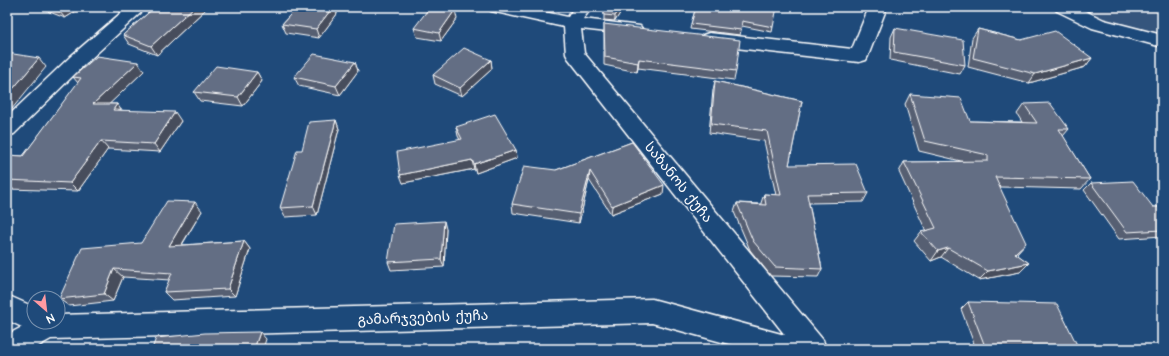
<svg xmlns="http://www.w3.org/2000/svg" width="1169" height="356" font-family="'Architects Daughter','Noto Sans Georgian',sans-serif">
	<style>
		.built { fill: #34557d }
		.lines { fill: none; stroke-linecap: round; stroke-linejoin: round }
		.minor-casing { stroke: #fff; stroke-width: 3 }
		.minor { fill: #1f4a7a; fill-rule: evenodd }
		.wall { fill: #565f72; stroke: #fff }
		.shaded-wall { fill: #464d5c; stroke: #fff }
		.building { fill: #646e84; stroke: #fff }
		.labels { text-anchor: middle; stroke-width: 3; stroke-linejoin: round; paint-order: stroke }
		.street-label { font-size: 14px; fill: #fff; stroke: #1f4a7a }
	</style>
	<rect width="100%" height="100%" fill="#1f4a7a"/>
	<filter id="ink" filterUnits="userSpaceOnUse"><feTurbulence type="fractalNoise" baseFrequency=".025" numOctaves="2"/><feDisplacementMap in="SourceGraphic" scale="8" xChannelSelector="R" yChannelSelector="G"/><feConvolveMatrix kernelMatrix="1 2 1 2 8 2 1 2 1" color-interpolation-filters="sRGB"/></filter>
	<g filter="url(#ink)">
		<path class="built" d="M 1075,7 L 1162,7 L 1162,35 L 1104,20 Z"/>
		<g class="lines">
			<defs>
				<path id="minor" d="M 128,7 L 147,7 L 85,64 L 14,134 L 7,136 L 7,117 L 71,56 Z
					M 488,7 L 521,7 L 568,17 L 574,7 L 592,7 L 583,19 L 640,26 L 643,30 L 640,34 L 634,35 L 581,29 L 584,53 L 823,340 L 826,349 L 747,349 L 652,323 L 51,339 L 33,349 L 7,349 L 7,335 L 22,327 L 7,320 L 7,295 L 34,307 L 34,322 L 58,322 L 58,315 L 652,299 L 785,335 L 568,58 L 566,54 L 564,27 L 491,11 Z
					M 869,7 L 887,7 L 868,56 L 866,60 L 859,62 L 709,45 L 703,43 L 700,39 L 703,35 L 709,33 L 852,49 Z
					M 1054,7 L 1077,7 L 1104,20 L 1162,35 L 1162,47 L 1092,28 L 1057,11 Z"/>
			</defs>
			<use href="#minor" class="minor-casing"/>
			<use href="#minor" class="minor"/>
		</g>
		<path class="wall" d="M 37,7 L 83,7 L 65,18 Z
			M 155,7 L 208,7 L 157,55 L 129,44 L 123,35 Z
			M 297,7 L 335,7 L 337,14 L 319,38 L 286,33 L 282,24 Z
			M 604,7 L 624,7 L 615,21 L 604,20 Z
			M 696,7 L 773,27 L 772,32 L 742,26 L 740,35 L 690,29 L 691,24 Z
			M 457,19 L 441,41 L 417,37 L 414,28 Z
			M 604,24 L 736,71 L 734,80 L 638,68 L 637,72 L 604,65 Z
			M 895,28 L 965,65 L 960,74 L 890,60 L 891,37 Z
			M 978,29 L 1092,58 L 1085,67 L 1029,83 L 968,67 L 972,38 Z
			M 491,60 L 492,69 L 462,96 L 435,84 L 433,75 Z
			M 355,62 L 358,71 L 340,95 L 299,86 L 294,77 Z
			M 144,71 L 109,104 L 117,104 L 121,110 L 181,121 L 160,152 L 108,149 L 78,191 L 7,189 L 7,155 L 23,156 L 78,83 L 73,77 Z
			M 257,72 L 262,81 L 243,106 L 200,101 L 194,92 Z
			M 715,81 L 802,101 L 789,165 L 868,193 L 863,202 L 809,203 L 822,269 L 818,277 L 771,276 L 750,250 L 734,212 L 737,203 L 761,204 L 761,203 L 764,194 L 776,195 L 764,141 L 709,133 L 713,90 Z
			M 910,94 L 970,121 L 1022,122 L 1017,114 L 1024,104 L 1069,129 L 1063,136 L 1090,179 L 1081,189 L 1000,187 L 1016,254 L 1029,263 L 1020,272 L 979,280 L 941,257 L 931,261 L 914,241 L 921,232 L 926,231 L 899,172 L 904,162 L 965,162 L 919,151 L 905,104 Z
			M 336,120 L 339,129 L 317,215 L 285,217 L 280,208 L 302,150 Z
			M 456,127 L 516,150 L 517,158 L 476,173 L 474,169 L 403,183 L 460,140 L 458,136 Z
			M 632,142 L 663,194 L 611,214 L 589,180 L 579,223 L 513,213 L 512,204 L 556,170 Z
			M 1091,183 L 1153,207 L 1162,207 L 1162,236 L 1119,239 L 1084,190 Z
			M 202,211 L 182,245 L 244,241 L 250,249 L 235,296 L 172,300 L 164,292 L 170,280 L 123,277 L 113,301 L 69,306 L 59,299 L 141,243 Z
			M 446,229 L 444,267 L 391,270 L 388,262 Z
			M 968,302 L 1079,349 L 976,349 L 961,309 Z"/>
		<path class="shaded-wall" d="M 66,7 L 83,7 L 65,18 L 59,11 Z
			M 194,7 L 208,7 L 157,55 L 151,46 Z
			M 333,7 L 335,7 L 337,14 L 319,38 L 316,29 Z
			M 621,7 L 624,7 L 615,21 L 615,16 Z
			M 455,10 L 457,19 L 441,41 L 439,33 Z
			M 39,58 L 46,67 L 7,115 L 7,96 Z
			M 1092,58 L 1085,67 L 1029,83 L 1035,74 Z
			M 639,59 L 638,68 L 637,72 L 638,63 Z
			M 491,60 L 492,69 L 462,96 L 460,88 Z
			M 138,62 L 144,71 L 100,113 L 93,104 Z
			M 355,62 L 358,71 L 340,95 L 336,86 Z
			M 257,72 L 262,81 L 243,106 L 238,97 Z
			M 117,104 L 123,113 L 113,110 Z
			M 175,112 L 181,121 L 160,152 L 154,144 Z
			M 336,120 L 339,129 L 317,215 L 313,206 Z
			M 101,141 L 108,149 L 78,191 L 70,183 Z
			M 516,150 L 517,158 L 476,173 L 474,164 Z
			M 472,160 L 474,169 L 403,183 L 400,175 Z
			M 590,171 L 589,180 L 579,223 L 579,214 Z
			M 664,185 L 663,194 L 611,214 L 612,206 Z
			M 195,202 L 202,211 L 176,254 L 169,246 Z
			M 444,221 L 446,229 L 444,267 L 441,259 Z
			M 244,241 L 250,249 L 235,296 L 228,289 Z
			M 1026,243 L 1017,253 L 1006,262 L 1015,253 Z
			M 948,248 L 941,257 L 931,261 L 938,251 Z
			M 1029,263 L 1020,272 L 979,280 L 988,271 Z
			M 114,269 L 123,277 L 113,301 L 104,294 Z
			M 260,332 L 266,339 L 263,349 L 254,349 Z"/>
		<path class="building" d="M 50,7 L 66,7 L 59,11 Z
			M 155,7 L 194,7 L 151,46 L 123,35 Z
			M 297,7 L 333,7 L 316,29 L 282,24 Z
			M 430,7 L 439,7 L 455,10 L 439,33 L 414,28 Z
			M 604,7 L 621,7 L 615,16 L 604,15 Z
			M 696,7 L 777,7 L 773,27 L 742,21 L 741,30 L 691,24 Z
			M 604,24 L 740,40 L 736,71 L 639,59 L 638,63 L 605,57 Z
			M 895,28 L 963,40 L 965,65 L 894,52 Z
			M 978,29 L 1021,40 L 1055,31 L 1092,58 L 1035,74 L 973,58 Z
			M 464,48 L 491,60 L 460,88 L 433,75 Z
			M 7,53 L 39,58 L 7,96 Z
			M 314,54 L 355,62 L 336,86 L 294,77 Z
			M 97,56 L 138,62 L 93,104 L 117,104 L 113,110 L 175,112 L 154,144 L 101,141 L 70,183 L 7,180 L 7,155 L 23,156 L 81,78 L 73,77 Z
			M 216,66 L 257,72 L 238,97 L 194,92 Z
			M 715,81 L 802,101 L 789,165 L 856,164 L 868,193 L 807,194 L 822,269 L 775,267 L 753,241 L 737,203 L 766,205 L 764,194 L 781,195 L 767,131 L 711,124 Z
			M 910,94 L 961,98 L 970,121 L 1037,123 L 1024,104 L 1050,103 L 1069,129 L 1059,129 L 1090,179 L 995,177 L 1026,243 L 1015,253 L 1029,263 L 988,271 L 948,248 L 938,251 L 921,232 L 936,228 L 904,162 L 988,161 L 988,155 L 925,141 Z
			M 495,114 L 516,150 L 474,164 L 472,160 L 400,175 L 397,152 L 462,139 L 456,127 Z
			M 336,120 L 313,206 L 280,208 L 297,150 L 302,150 L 309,122 Z
			M 632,142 L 664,185 L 612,206 L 590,171 L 579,214 L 512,204 L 524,166 L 556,170 Z
			M 1133,181 L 1153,207 L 1162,207 L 1162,230 L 1127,232 L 1091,183 Z
			M 167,201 L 195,202 L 169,246 L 244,241 L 228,289 L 164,292 L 172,273 L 114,269 L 104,294 L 59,299 L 82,248 L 141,243 Z
			M 444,221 L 441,259 L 388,262 L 394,224 Z
			M 968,302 L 1057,304 L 1079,349 L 986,349 Z
			M 260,332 L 254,349 L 152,349 L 156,338 L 205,333 Z"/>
	</g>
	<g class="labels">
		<g class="street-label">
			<text transform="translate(679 182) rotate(51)" y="5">საზანოს ქუჩა</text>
			<text transform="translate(423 317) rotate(-2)" y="5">გამარჯვების ქუჩა</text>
		</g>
	</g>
	<rect width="1169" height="356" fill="none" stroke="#1f4a7a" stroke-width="24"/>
	<rect x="12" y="12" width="1145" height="332" fill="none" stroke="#fff" stroke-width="1.5" filter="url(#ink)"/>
	<g transform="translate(46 310) rotate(152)"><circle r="19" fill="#1f4a7a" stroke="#7992af"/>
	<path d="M0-3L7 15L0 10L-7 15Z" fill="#ff9aa2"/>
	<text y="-6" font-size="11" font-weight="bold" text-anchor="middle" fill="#ffffff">N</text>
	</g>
</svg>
